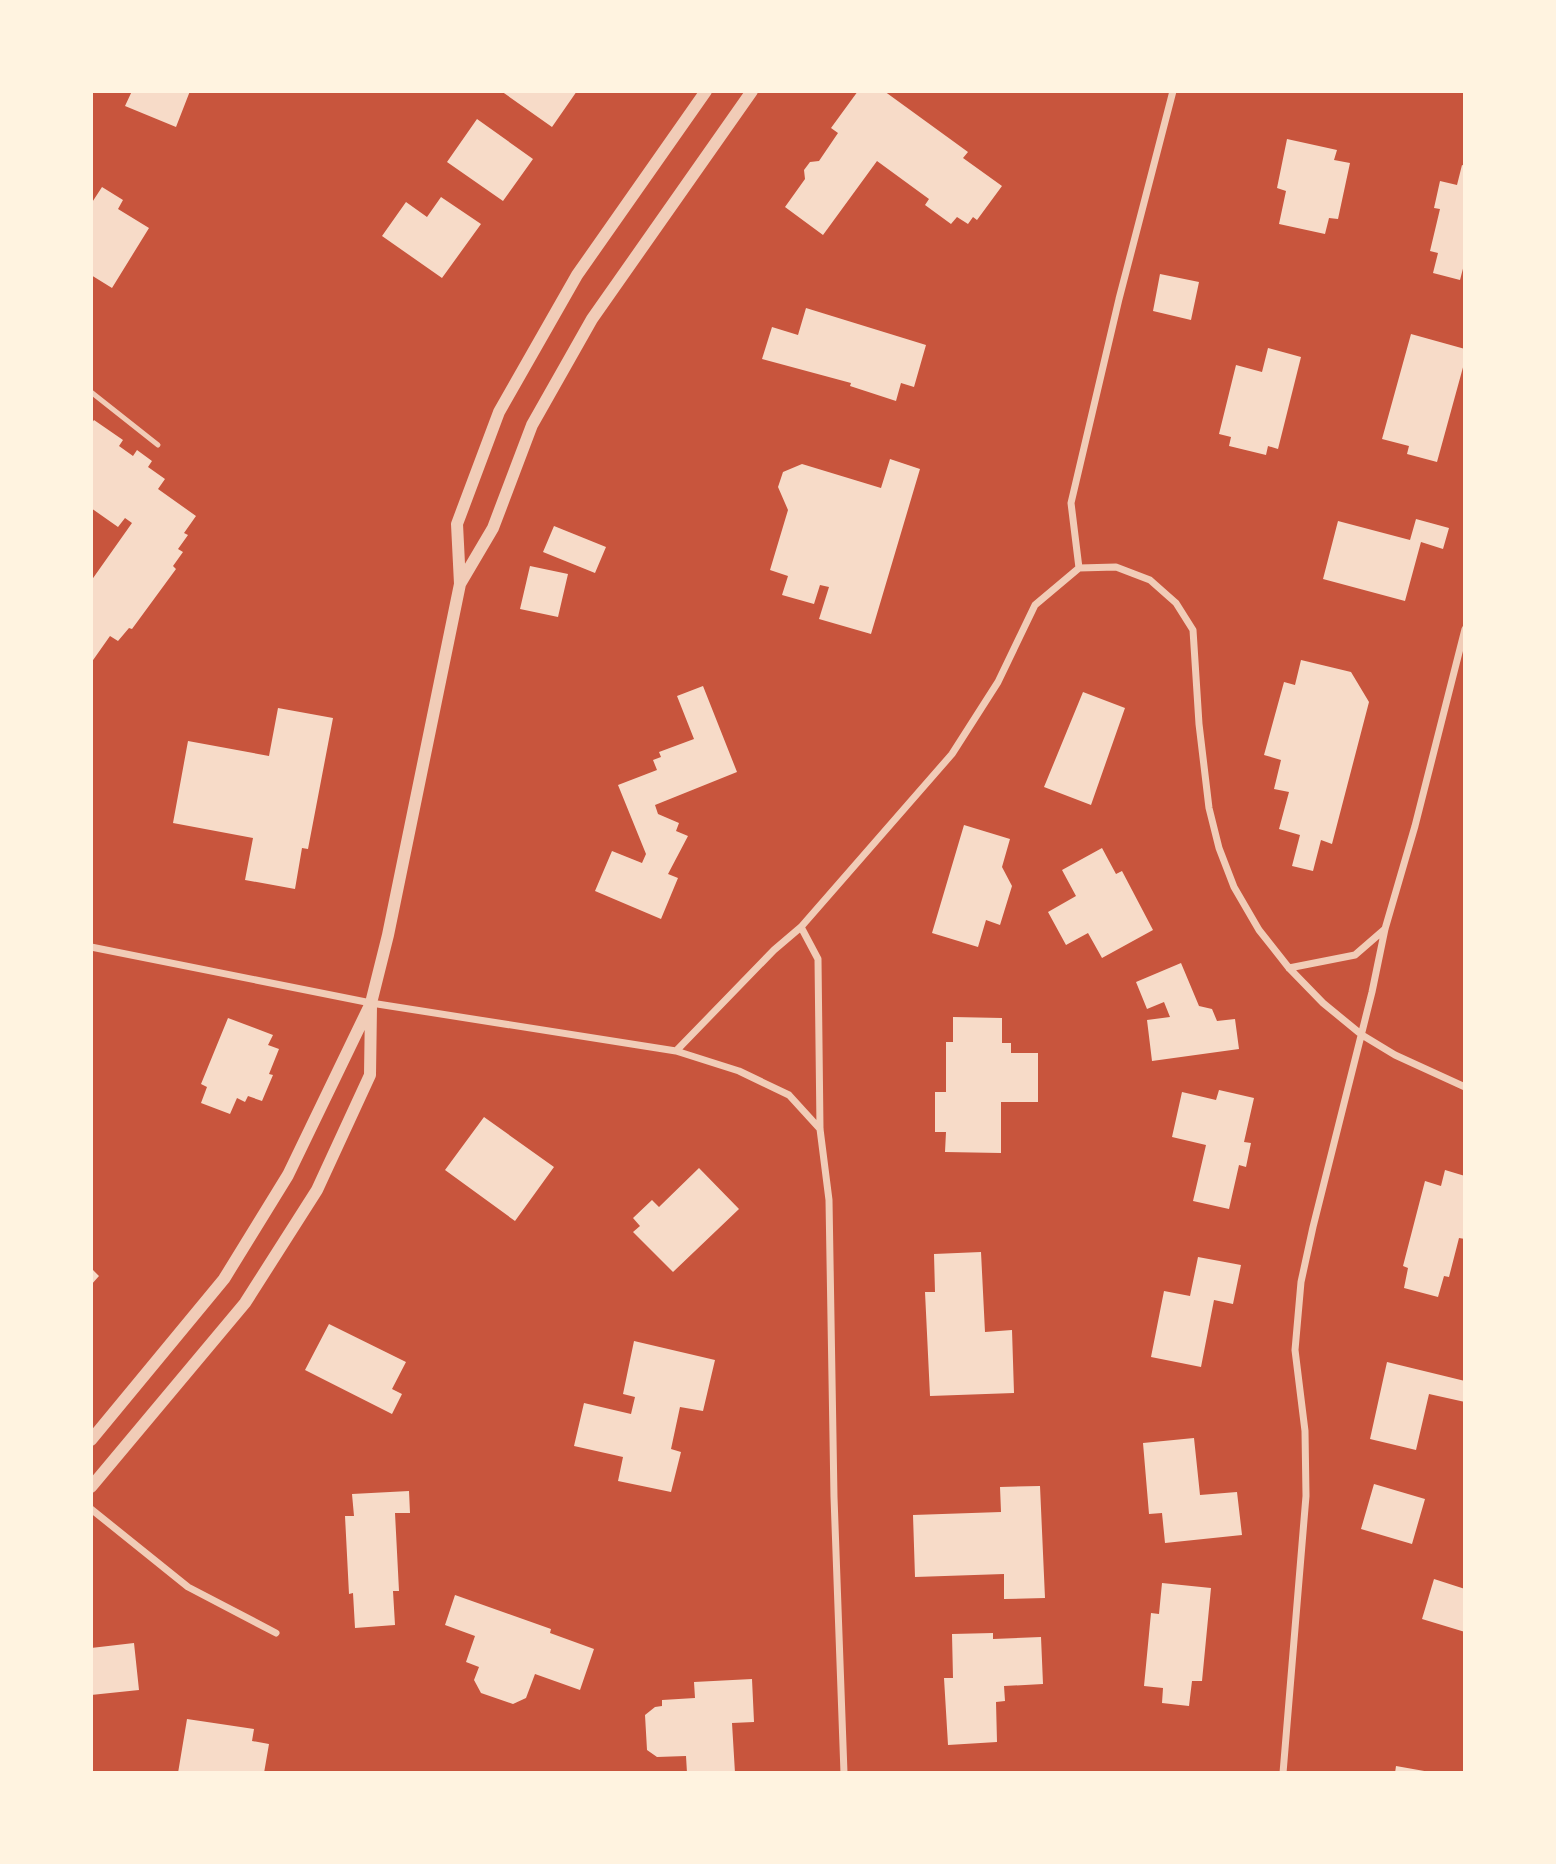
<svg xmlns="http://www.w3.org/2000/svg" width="1556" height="1864" font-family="Mulish,sans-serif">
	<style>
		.building { fill: #f7dbc8 }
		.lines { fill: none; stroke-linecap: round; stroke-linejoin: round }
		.service { stroke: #f1ccb7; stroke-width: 5 }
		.minor { stroke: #f1ccb7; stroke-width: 7 }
		.tertiary { stroke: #f1ccb7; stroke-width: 12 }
	</style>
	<rect width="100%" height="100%" fill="#c8553d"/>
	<path class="building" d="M 132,91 L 190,91 L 176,127 L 125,106 Z
		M 501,91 L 577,91 L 552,127 Z
		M 858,91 L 884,91 L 968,152 L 963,158 L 1002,186 L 977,220 L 973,217 L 968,224 L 957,217 L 951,224 L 925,205 L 929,199 L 877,161 L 823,235 L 785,207 L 805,179 L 804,170 L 810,162 L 819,161 L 838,133 L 831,128 Z
		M 477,119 L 533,159 L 503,201 L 447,162 Z
		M 1287,139 L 1337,150 L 1334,160 L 1350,163 L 1338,219 L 1329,218 L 1325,234 L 1279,224 L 1286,191 L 1277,188 Z
		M 1462,165 L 1465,166 L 1465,261 L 1460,280 L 1433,273 L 1438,253 L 1430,251 L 1440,209 L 1434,208 L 1440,181 L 1457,185 Z
		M 102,187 L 123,200 L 118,209 L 149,228 L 112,288 L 91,275 L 91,204 Z
		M 441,197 L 481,224 L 442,278 L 382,236 L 406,202 L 427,217 Z
		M 1160,274 L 1199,282 L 1191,320 L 1153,311 Z
		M 806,308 L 926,345 L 914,387 L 901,383 L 896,401 L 850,386 L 851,383 L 762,359 L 772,327 L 798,335 Z
		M 1411,334 L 1465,349 L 1465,360 L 1437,462 L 1407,454 L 1409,446 L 1382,439 Z
		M 1268,348 L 1301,357 L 1278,449 L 1268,446 L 1266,455 L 1229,446 L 1231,437 L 1219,434 L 1236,365 L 1262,372 Z
		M 94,420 L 123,440 L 119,446 L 133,456 L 137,450 L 152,461 L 148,467 L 165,479 L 158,489 L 196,516 L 184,533 L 188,535 L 178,549 L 183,552 L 173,566 L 176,569 L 132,629 L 129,628 L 118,641 L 110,636 L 91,663 L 91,581 L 132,523 L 125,518 L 118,527 L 91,508 L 91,424 Z
		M 890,459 L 920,469 L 871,634 L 819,619 L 829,587 L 820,585 L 814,604 L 782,595 L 788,576 L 770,570 L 788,510 L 778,487 L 783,472 L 802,464 L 881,488 Z
		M 1416,519 L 1449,528 L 1443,549 L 1421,542 L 1405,601 L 1323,579 L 1338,521 L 1410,540 Z
		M 554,526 L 606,547 L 595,573 L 543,552 Z
		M 530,566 L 568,574 L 558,617 L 520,609 Z
		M 1301,660 L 1351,672 L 1369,702 L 1332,844 L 1321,840 L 1313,871 L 1292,866 L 1300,835 L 1279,829 L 1289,792 L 1274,789 L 1281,760 L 1264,755 L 1284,682 L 1295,685 Z
		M 703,686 L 737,772 L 655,805 L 658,814 L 679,823 L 676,831 L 688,836 L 668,874 L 678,878 L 661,919 L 595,891 L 612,851 L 642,863 L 646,854 L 618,785 L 657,770 L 653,760 L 661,757 L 659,752 L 694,739 L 677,696 Z
		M 1083,692 L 1125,708 L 1091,805 L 1044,787 Z
		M 278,708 L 333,718 L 308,849 L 302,848 L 295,889 L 245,880 L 253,838 L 173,823 L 188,741 L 269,756 Z
		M 964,825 L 1010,839 L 1002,867 L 1012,886 L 1000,925 L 986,920 L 978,947 L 932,933 Z
		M 1102,848 L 1116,874 L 1122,871 L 1153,930 L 1102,958 L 1088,933 L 1066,945 L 1048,912 L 1076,896 L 1062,870 Z
		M 1181,963 L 1199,1006 L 1212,1009 L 1217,1021 L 1235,1019 L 1239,1049 L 1152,1061 L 1147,1020 L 1170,1017 L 1164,1002 L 1147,1009 L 1136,982 Z
		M 953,1017 L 1002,1018 L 1002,1043 L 1011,1043 L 1011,1053 L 1038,1053 L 1038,1102 L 1001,1102 L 1001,1153 L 945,1152 L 946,1132 L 935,1132 L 935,1092 L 946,1092 L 946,1042 L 953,1042 Z
		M 228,1018 L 273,1035 L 268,1045 L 279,1049 L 269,1074 L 273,1075 L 262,1101 L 248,1096 L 245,1102 L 237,1098 L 230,1114 L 201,1103 L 207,1087 L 201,1084 Z
		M 1219,1090 L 1254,1098 L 1244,1142 L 1251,1143 L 1246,1167 L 1239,1165 L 1229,1209 L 1193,1201 L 1206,1145 L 1172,1137 L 1182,1092 L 1216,1100 Z
		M 484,1117 L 554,1167 L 515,1221 L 445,1170 Z
		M 699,1168 L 739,1209 L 673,1272 L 633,1232 L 640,1226 L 633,1218 L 652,1200 L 659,1207 Z
		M 1445,1170 L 1465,1176 L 1465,1239 L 1459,1238 L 1449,1277 L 1444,1276 L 1438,1297 L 1404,1288 L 1408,1268 L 1403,1266 L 1425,1181 L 1441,1186 Z
		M 981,1252 L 985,1332 L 1012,1330 L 1014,1393 L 930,1396 L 925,1292 L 935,1292 L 934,1254 Z
		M 1198,1257 L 1241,1265 L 1233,1304 L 1214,1300 L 1201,1367 L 1151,1357 L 1164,1291 L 1190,1296 Z
		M 91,1268 L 99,1276 L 91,1285 Z
		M 329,1324 L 406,1362 L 392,1389 L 402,1394 L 392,1414 L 305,1370 Z
		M 634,1341 L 715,1360 L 703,1411 L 680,1407 L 671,1449 L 681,1452 L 671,1492 L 618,1481 L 623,1457 L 574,1446 L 584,1403 L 631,1414 L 635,1397 L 623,1394 Z
		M 1387,1362 L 1465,1381 L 1465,1402 L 1429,1394 L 1416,1450 L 1370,1439 Z
		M 1194,1438 L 1200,1495 L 1237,1492 L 1242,1535 L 1165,1543 L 1162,1513 L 1149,1514 L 1143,1443 Z
		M 1374,1484 L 1425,1499 L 1412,1544 L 1361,1529 Z
		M 1040,1486 L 1045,1598 L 1004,1599 L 1004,1574 L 915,1577 L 913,1515 L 1001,1512 L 1000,1487 Z
		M 409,1491 L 410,1513 L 395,1513 L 399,1591 L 393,1591 L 395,1625 L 355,1628 L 353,1593 L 349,1594 L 345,1516 L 354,1516 L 352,1494 Z
		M 1434,1579 L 1465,1589 L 1465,1632 L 1422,1619 Z
		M 1162,1583 L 1211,1588 L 1202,1681 L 1192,1681 L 1189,1706 L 1162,1703 L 1163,1688 L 1144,1686 L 1151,1613 L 1159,1614 Z
		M 455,1595 L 551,1629 L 550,1633 L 594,1649 L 580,1690 L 535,1674 L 526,1698 L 513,1704 L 481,1693 L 474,1680 L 479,1667 L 466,1662 L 475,1636 L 445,1625 Z
		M 993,1633 L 993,1639 L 1041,1637 L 1043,1684 L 1004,1686 L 1005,1701 L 996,1702 L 997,1742 L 948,1745 L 944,1678 L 953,1678 L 952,1634 Z
		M 134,1643 L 139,1690 L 91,1695 L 91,1648 Z
		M 752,1679 L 754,1722 L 732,1723 L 735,1773 L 687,1773 L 686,1756 L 657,1757 L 647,1750 L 645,1715 L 655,1707 L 662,1706 L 662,1700 L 695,1698 L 694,1682 Z
		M 187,1719 L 254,1729 L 252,1741 L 269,1744 L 264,1773 L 178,1773 Z
		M 1396,1766 L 1430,1772 L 1430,1773 L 1395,1773 Z"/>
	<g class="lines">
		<path class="service" d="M 91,392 L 158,445"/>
		<path class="minor" d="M 1079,568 L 1071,503 L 1119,299 L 1173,91
			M 801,927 L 818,959 L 820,1129 L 829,1200 L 834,1497 L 844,1773
			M 91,947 L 371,1003 L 676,1051 L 774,950 L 801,927 L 952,754 L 998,682 L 1035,605 L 1079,568 L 1116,567 L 1150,580 L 1176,603 L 1193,630 L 1199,724 L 1209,808 L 1219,848 L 1234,887 L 1259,930 L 1289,968 L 1323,1003 L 1362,1035 L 1395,1055 L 1465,1087
			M 1289,968 L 1355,955 L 1385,929
			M 676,1051 L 739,1071 L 789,1095 L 820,1129
			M 91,1509 L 188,1587 L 276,1633
			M 1283,1773 L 1306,1496 L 1305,1431 L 1295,1350 L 1301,1282 L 1313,1227 L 1372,992 L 1385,929 L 1415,826 L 1465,629"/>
		<path class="tertiary" d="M 460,584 L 493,528 L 532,425 L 592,319 L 752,91
			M 91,1440 L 224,1279 L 288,1175 L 371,1003 L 388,935 L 460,584 L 457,524 L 499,412 L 577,275 L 706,91
			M 91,1487 L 245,1303 L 317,1190 L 370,1075 L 371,1006"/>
	</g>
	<rect width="1556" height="1864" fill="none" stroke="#fff3e0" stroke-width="186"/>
</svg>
